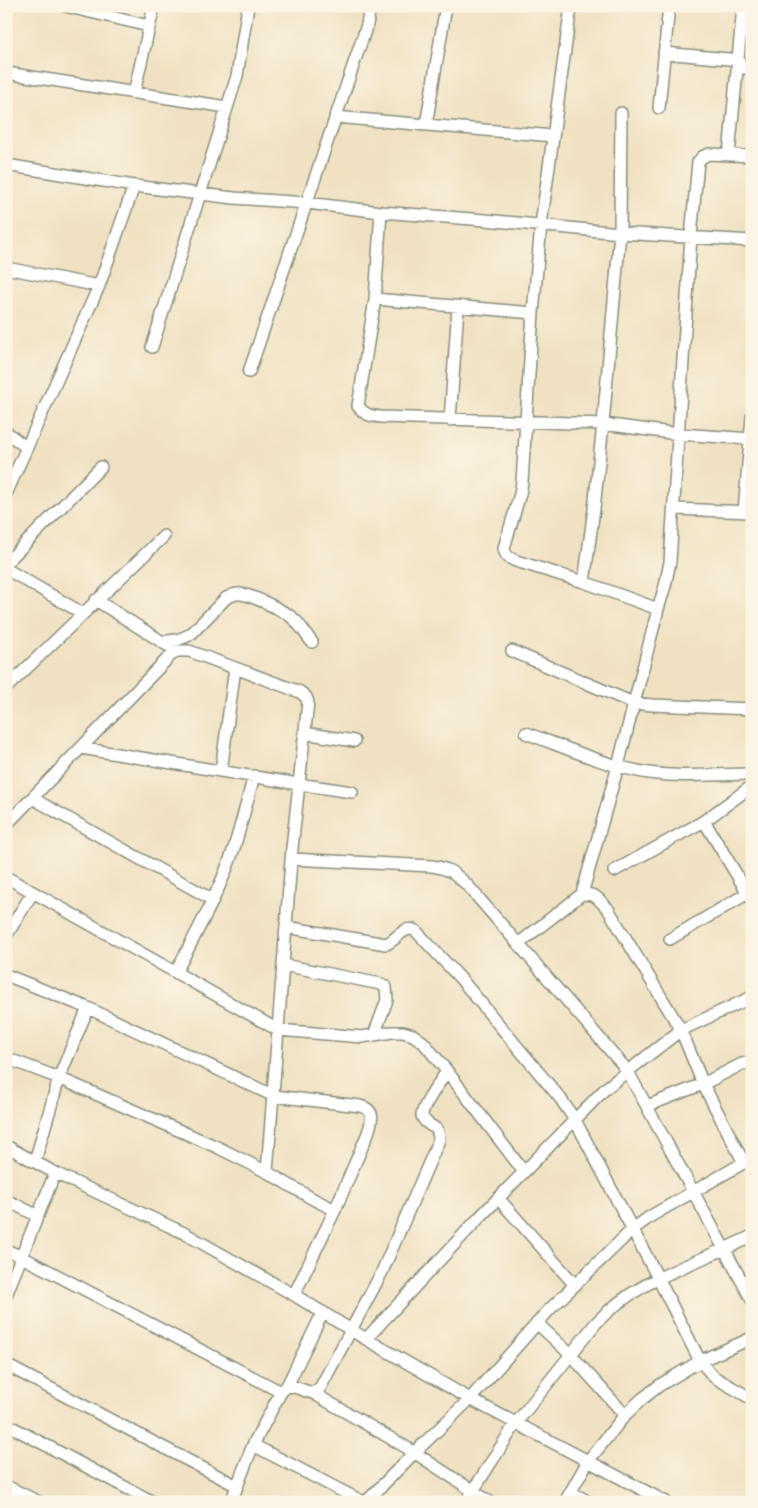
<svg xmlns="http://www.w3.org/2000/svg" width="758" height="1508" font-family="Itim,sans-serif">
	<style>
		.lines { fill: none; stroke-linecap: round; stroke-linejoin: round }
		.street-casing { stroke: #888f7b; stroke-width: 14 }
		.street { stroke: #fff; stroke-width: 11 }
	</style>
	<rect width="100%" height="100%" fill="#fcf5e5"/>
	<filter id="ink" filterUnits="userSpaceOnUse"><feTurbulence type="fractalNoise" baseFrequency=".02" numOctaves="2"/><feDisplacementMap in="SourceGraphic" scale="10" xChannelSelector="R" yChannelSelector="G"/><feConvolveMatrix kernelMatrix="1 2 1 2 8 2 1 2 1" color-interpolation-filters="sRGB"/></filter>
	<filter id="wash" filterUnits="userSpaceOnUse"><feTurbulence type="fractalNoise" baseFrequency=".0096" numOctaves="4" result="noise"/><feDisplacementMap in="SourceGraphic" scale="20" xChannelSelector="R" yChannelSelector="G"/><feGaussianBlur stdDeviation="1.12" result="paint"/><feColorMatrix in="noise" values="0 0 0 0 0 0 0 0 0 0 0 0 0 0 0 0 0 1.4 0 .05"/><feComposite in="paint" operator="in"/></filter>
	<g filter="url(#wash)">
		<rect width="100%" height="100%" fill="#f0e1c2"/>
	</g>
	<g filter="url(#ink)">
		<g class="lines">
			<defs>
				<path id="street" d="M 65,6 L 149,26
					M 571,6 L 541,225 L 533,313 L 522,482 L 520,494 L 504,548 C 505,556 509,558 516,561 L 584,582 L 658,609
					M 664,53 L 739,60
					M 738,67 L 752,69
					M 6,73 L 227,107
					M 134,93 L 154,6
					M 659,108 L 669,6
					M 335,117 L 553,136
					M 426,125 L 446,6
					M 729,155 L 743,6
					M 6,165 L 134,186 L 234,198 L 307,203 L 381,212 L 485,220 L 620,233 L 752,241
					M 381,212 L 375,299 L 358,406 C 364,415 371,416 381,417 L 603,424 L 679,434 L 752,439
					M 6,268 L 99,286
					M 375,299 L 533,313
					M 152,347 L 237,76 L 248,6
					M 249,372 L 367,25 L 370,6
					M 450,420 L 458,307
					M 6,432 L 27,448
					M 6,494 L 99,286 L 134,186
					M 674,509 L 752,512
					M 744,512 L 752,417
					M 6,563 L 101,467
					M 6,569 L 82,613
					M 584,582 L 594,509 L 603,424 L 620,233 L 621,113
					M 96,600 L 167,645
					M 163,642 C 174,640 182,640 192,633 L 226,598 C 231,596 236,593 241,594 C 252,595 287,612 295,620 C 301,626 306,635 312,642
					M 512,651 L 633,703 L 652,705 L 752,709
					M 6,688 L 164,536
					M 304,733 L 354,741
					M 526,733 C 564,747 609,767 649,773 C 682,778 718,774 752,774
					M 81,748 L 298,784 L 352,792
					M 221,771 L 235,668
					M 32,798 L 213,900
					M 704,821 L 752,900
					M 6,825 L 173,653 L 177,651 L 189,651 L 300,692 L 306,697 L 308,702 L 292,848 L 267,1172
					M 291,859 L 432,866 C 451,869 455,873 469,887 L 627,1070 L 752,1300
					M 614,871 L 704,821 L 752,786
					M 6,877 L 278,1030 L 362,1037 L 392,1032 L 403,1032 L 413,1035 L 423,1042 L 447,1071 L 524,1172
					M 582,894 L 618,766 L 658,609 L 665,586 L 670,562 L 691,236 L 698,162 L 702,157 L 709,154 L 752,156
					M 286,927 L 386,944 C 397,940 404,924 416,931 L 460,978 L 560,1098 L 575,1120 L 658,1278 L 700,1361 L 714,1377 L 752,1399
					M 6,936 L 33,892
					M 670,939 L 748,893
					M 518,944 L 582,894 C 597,894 598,899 608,909 L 681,1030 L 703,1084 L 744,1163
					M 283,965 L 381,984 L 386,987 L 387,1000 L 374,1035
					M 176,972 C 196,933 219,893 233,851 C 241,826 247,801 254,776
					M 6,975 L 88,1008 L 274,1096 L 360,1106 C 376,1110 372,1120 368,1133 L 335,1210 L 294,1295
					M 6,1058 L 59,1078 L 217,1147 L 267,1172 L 313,1199 L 335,1210
					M 647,1106 L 703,1084 L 742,1064 L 748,1063 L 752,1067
					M 6,1146 L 55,1173 L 184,1233 L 294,1295 L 366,1339 L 470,1399 L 666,1502
					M 35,1161 L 59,1078 L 88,1008
					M 498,1198 L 575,1285
					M 6,1200 L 38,1216
					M 6,1250 L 22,1257 L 281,1392
					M 6,1295 L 55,1173
					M 537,1323 L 571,1355 L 625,1415
					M 366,1339 L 478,1219 L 606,1088 L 681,1030 L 752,997
					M 6,1365 L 237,1486
					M 287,1386 L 323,1312
					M 313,1393 L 409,1449 L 490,1502
					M 6,1424 L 153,1502
					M 253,1445 L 363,1502
					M 6,1486 L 39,1502
					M 571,1492 L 589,1502
					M 231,1502 L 253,1445 L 281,1392 L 287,1386 C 296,1386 304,1391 313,1393 L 320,1388 L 381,1274 L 439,1140 C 438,1125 435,1130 426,1122 C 425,1121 422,1117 422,1116 C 421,1108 442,1079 447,1071
					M 366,1502 L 414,1453 L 470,1399 L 549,1310 L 633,1229 L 651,1216 L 752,1158
					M 466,1502 L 516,1423 L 596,1323 C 638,1278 699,1263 752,1236
					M 565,1502 L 588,1461 L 625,1415 L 642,1399 L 660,1385 L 700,1361 L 752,1338"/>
			</defs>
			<use href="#street" class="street-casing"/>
			<use href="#street" class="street"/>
		</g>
	</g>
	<rect width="758" height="1508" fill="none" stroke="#fcf5e5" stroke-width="25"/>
</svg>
